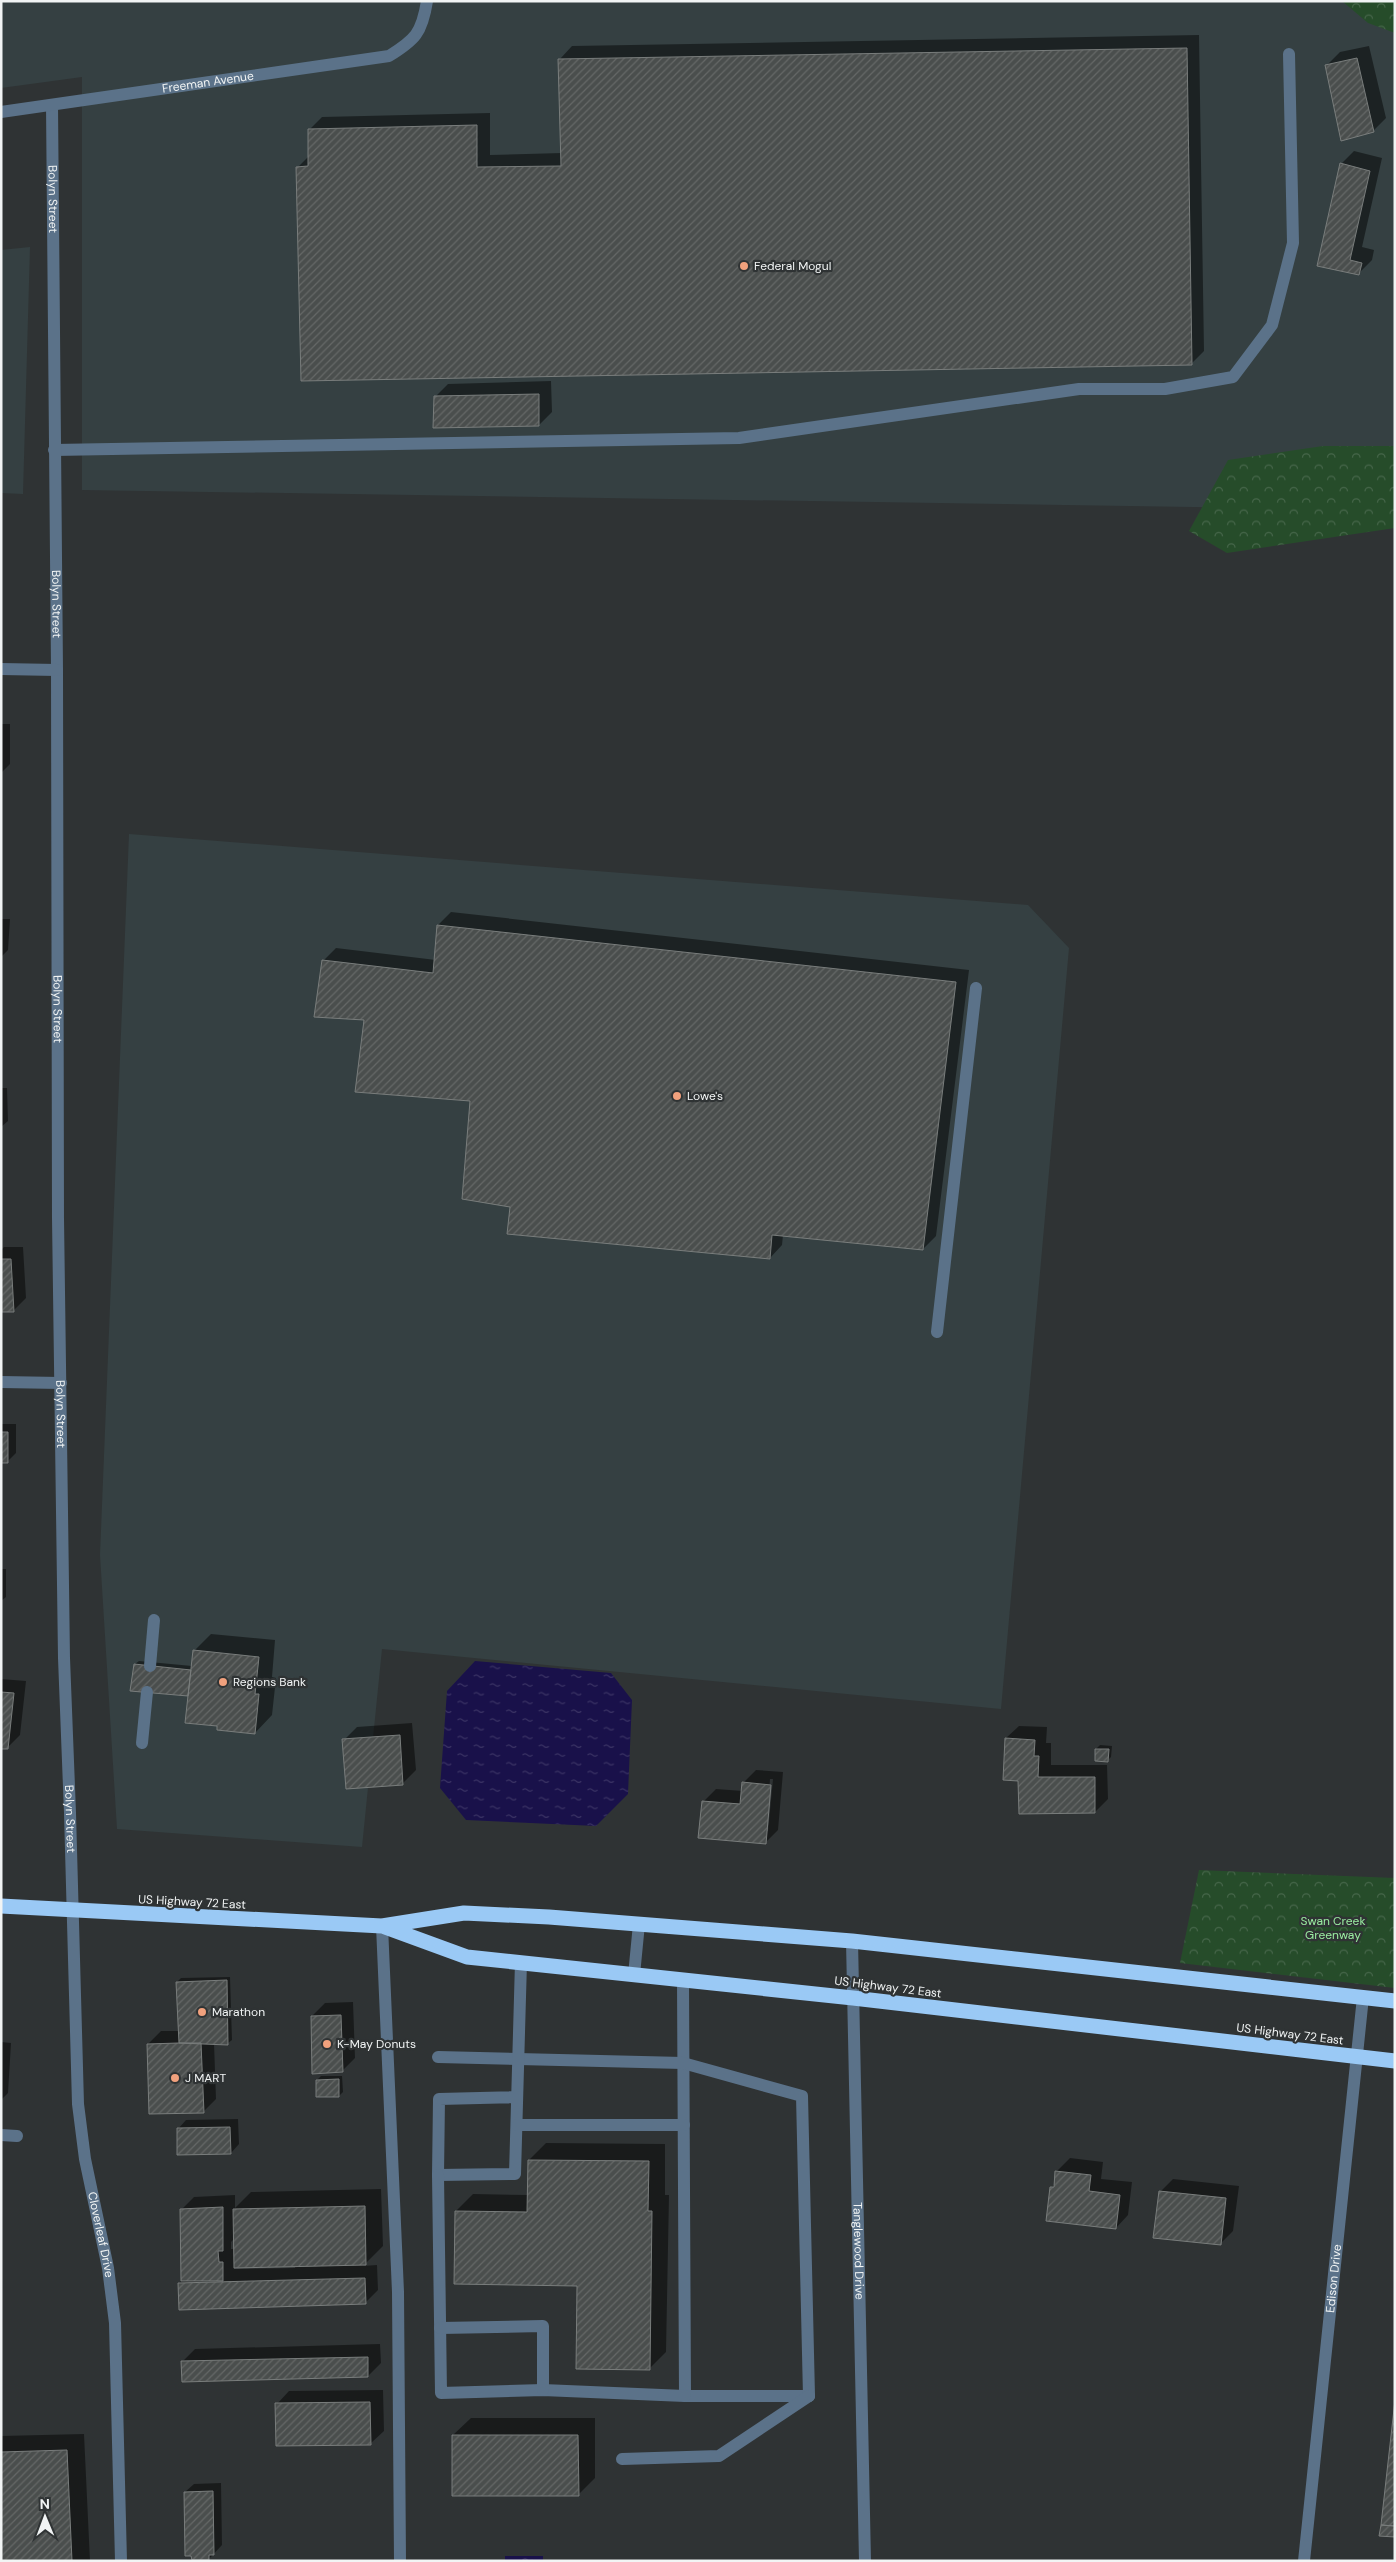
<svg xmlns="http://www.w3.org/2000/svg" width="1396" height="2562" font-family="'DM Sans',sans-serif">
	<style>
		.built { fill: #354042 }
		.forest { fill: url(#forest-crowns) }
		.water { fill: url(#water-ripples) }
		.shadow { fill: #0007; fill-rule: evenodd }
		.building { fill: url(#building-hatch); stroke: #797d7c }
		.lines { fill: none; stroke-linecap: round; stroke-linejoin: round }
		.lane { stroke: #5b7289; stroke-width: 12 }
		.street { stroke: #5b7289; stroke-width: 12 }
		.highway { stroke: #9ac9f5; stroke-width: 15 }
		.poi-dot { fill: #f1a17d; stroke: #2f3334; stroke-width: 2 }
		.labels { text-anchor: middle; stroke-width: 4.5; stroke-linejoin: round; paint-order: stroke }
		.street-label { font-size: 12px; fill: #f1f4f4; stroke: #2f3334 }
		.poi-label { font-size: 12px; fill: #f1f4f4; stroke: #2f3334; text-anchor: start }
		.park-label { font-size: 12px; fill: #99eba0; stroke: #2f3334 }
	</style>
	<defs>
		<pattern id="forest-crowns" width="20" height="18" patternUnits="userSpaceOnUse" patternTransform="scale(1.25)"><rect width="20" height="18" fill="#264c2a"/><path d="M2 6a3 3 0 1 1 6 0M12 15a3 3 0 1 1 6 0" fill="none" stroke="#46664a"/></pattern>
		<pattern id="water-ripples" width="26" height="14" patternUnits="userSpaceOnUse" patternTransform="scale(1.25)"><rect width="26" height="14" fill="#19114a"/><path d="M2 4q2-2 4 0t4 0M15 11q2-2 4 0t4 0" fill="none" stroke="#3b3465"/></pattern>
		<pattern id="building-hatch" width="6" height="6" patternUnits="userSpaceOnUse" patternTransform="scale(1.25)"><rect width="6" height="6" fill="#4a4e4d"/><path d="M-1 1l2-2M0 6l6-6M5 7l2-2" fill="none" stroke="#656867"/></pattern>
	</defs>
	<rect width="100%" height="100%" fill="#2f3334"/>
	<path class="built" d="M 1,1 L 1379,1 L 1395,20 L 1395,510 L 82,490 L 82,77 L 1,88 Z
		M 30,247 L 23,494 L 1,493 L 1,250 Z
		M 129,834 L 1028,905 L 1069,948 L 1001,1709 L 382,1649 L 362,1847 L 117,1829 L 100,1555 Z"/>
	<path class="forest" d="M 1342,1 L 1395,1 L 1395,33 L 1368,23 Z
		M 1323,446 L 1395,446 L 1395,528 L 1227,553 L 1189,531 L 1228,460 Z
		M 1199,1870 L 1395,1878 L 1395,1988 L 1180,1963 Z"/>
	<path class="water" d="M 475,1661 L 611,1673 L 632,1700 L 628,1794 L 596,1826 L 466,1820 L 440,1788 L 447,1691 Z
		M 505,2556 L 543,2556 L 543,2561 L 505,2561 Z"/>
	<path class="shadow" d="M 1199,35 L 1204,351 L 1191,364 L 298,167 L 310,155 L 310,129 L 322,117 L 490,113 L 490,155 L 562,153 L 560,59 L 572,46 Z
		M 1369,46 L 1386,118 L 1373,131 L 1327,65 L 1340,52 Z
		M 1354,151 L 1382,158 L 1362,247 L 1374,250 L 1372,260 L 1359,273 L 1318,265 L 1341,164 Z
		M 551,381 L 552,412 L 539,425 L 435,397 L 448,384 Z
		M 1,724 L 10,724 L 10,764 L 1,773 Z
		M 451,912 L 969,970 L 936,1236 L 923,1249 L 783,1235 L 782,1245 L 770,1258 L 512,1206 L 471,1100 L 365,1019 L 323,961 L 336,948 L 436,960 L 438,925 Z
		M 1,919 L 10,919 L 8,950 L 1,957 Z
		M 1,1088 L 7,1088 L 8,1121 L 1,1127 Z
		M 4,1247 L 23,1247 L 26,1298 L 13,1311 L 1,1311 L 1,1250 Z
		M 1,1424 L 16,1424 L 16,1453 L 8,1461 L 1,1461 Z
		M 1,1569 L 6,1569 L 6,1597 L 1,1601 Z
		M 211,1634 L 275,1640 L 272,1677 L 276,1678 L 272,1715 L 255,1733 L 219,1725 L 190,1693 L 135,1664 L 139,1661 L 192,1666 L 194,1651 Z
		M 1,1679 L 26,1681 L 20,1735 L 7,1748 L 1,1747 Z
		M 412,1723 L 416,1770 L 403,1783 L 344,1740 L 357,1727 Z
		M 1019,1726 L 1047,1727 L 1046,1743 L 1051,1743 L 1051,1765 L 1107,1765 L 1108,1799 L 1095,1812 L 1019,1779 L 1006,1738 Z
		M 1100,1745 L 1112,1746 L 1111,1757 L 1107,1761 L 1096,1749 Z
		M 756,1770 L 783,1772 L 778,1830 L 765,1843 L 703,1802 L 716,1789 L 743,1791 L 743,1783 ZM 770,1779 L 773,1779 L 768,1831 L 766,1831 Z
		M 230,1977 L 232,2040 L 228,2043 L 214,2043 L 216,2099 L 203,2112 L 148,2044 L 161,2031 L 180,2031 L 177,1982 L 181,1978 Z
		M 353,2002 L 355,2058 L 342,2071 L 312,2016 L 325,2003 Z
		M 1,2042 L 11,2043 L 8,2093 L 1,2100 Z
		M 321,2076 L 342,2076 L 343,2092 L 339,2096 L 317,2080 Z
		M 238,2119 L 239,2144 L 231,2153 L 178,2129 L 186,2120 Z
		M 546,2143 L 665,2144 L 665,2195 L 669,2195 L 666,2352 L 649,2369 L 579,2285 L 456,2211 L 473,2194 L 528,2195 L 529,2160 Z
		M 1070,2158 L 1103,2162 L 1101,2179 L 1132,2182 L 1128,2215 L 1116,2228 L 1052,2187 L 1055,2184 L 1057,2171 Z
		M 1173,2179 L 1239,2186 L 1233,2231 L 1220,2244 L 1160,2192 Z
		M 381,2189 L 383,2246 L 363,2266 L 377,2265 L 378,2290 L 365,2303 L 179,2283 L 183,2280 L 181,2210 L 194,2197 L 235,2195 L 235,2208 L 251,2192 ZM 235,2238 L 235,2249 L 231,2249 L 231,2242 ZM 295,2265 L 295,2268 L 233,2269 L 236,2267 Z
		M 380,2344 L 381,2363 L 368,2376 L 182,2362 L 195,2349 Z
		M 383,2390 L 384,2431 L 371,2443 L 277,2404 L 289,2391 Z
		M 471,2418 L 595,2418 L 595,2478 L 578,2495 L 453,2435 Z
		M 84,2434 L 90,2561 L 1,2561 L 1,2436 Z
		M 221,2483 L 222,2545 L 209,2559 L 185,2492 L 194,2484 Z"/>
	<path class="building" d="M 1187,48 L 1192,365 L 301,381 L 296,167 L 308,166 L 308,129 L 477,125 L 477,167 L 561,166 L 558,59 Z
		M 1357,58 L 1374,132 L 1341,141 L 1325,65 Z
		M 1340,163 L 1370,171 L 1350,260 L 1362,263 L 1359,275 L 1317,266 Z
		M 539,394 L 539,426 L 433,428 L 434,396 Z
		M 437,925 L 956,982 L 923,1250 L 772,1235 L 770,1259 L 507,1234 L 510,1207 L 462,1199 L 470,1101 L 355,1092 L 364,1020 L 314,1017 L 322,960 L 433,973 Z
		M 1,1259 L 11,1259 L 14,1312 L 1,1312 Z
		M 1,1432 L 8,1432 L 8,1463 L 1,1463 Z
		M 193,1650 L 259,1657 L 255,1694 L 259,1694 L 255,1734 L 217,1730 L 217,1726 L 185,1723 Z
		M 134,1664 L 191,1670 L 188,1696 L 130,1691 Z
		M 1,1692 L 14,1693 L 8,1749 L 1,1749 Z
		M 400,1735 L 403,1785 L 346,1789 L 342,1739 Z
		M 1005,1738 L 1035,1740 L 1034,1756 L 1039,1756 L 1038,1777 L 1095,1777 L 1095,1813 L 1019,1814 L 1018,1781 L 1003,1780 Z
		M 1095,1749 L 1109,1749 L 1108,1762 L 1095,1761 Z
		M 742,1782 L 771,1785 L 766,1844 L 698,1838 L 702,1801 L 740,1804 Z
		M 227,1980 L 228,2045 L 179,2043 L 176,1982 Z
		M 341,2015 L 343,2072 L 312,2074 L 311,2016 Z
		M 179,2043 L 201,2043 L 204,2113 L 149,2114 L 147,2044 Z
		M 339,2079 L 339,2097 L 316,2097 L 316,2080 Z
		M 230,2127 L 231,2154 L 177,2155 L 177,2128 Z
		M 528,2160 L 649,2161 L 648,2211 L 652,2211 L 650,2370 L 576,2369 L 577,2286 L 454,2284 L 455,2211 L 527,2212 Z
		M 1055,2171 L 1091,2175 L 1089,2191 L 1120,2195 L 1116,2229 L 1046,2221 L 1050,2187 L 1054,2187 Z
		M 1159,2191 L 1226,2198 L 1221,2245 L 1153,2238 Z
		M 365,2206 L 366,2265 L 234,2268 L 233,2209 Z
		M 223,2207 L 223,2251 L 218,2251 L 219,2262 L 223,2262 L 223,2281 L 181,2281 L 180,2209 Z
		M 365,2278 L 366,2304 L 179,2310 L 178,2283 Z
		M 368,2357 L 368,2377 L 182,2382 L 181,2361 Z
		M 1395,2400 L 1395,2526 L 1381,2525 Z
		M 370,2402 L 371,2445 L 276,2446 L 275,2403 Z
		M 452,2435 L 578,2435 L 579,2496 L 452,2496 Z
		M 67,2450 L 72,2561 L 1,2561 L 1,2452 Z
		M 213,2491 L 214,2555 L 209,2555 L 209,2560 L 192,2560 L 191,2556 L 185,2556 L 184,2492 Z
		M 1381,2525 L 1395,2526 L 1395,2537 L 1379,2536 Z"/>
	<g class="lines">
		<g class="lane">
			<path d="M 54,450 L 739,438 L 1079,389 L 1165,389 L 1233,377 L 1272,325 L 1293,243 L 1289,54"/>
			<path d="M 937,1332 L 976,988"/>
			<path d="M 150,1666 L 154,1620"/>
			<path d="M 142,1743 L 147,1692"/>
			<path d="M 382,1926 L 398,2292 L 400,2561"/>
			<path id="s1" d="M 852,1941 L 865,2561"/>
			<path d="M 634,1975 L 639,1924"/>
			<path d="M 683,1980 L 685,2396 L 809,2396"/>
			<path d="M 438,2057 L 683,2063 L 802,2096 L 809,2396"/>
			<path d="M 517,2097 L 439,2099 L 438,2175 L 515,2174 L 521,1962"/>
			<path d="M 517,2125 L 684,2125"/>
			<path d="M 1,2135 L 17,2136"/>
			<path d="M 438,2175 L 441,2393 L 543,2390 L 685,2396"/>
			<path d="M 440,2328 L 543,2326 L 543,2390"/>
			<path d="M 622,2459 L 719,2456 L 809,2396"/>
		</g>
		<g class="street">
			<path id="s2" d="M 52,105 L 57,670 L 58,1218 L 64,1658 L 70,1813 L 78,2104 L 85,2159 L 108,2268 L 115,2323 L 121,2561"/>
			<path id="s3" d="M 1,112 L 389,56 C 415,40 422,33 427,1"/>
			<path d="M 1,669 L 57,670"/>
			<path d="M 1,1382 L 61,1383"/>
			<path id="s4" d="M 1304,2561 L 1363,1997"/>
		</g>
		<path class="highway" d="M 1,1906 L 382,1926 L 464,1913 L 549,1917 L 852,1941 L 1395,2001
			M 385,1927 L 467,1957 L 853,1998 L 1395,2061"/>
	</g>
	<g class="poi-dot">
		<circle cx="744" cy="266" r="5"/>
		<circle cx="677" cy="1096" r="5"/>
		<circle cx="223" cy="1682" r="5"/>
		<circle cx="202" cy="2012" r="5"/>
		<circle cx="327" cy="2044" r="5"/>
		<circle cx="175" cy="2078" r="5"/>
	</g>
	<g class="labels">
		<g class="street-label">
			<text dy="4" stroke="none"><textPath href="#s3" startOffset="209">Freeman Avenue</textPath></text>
			<text dy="4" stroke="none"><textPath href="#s2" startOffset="94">Bolyn Street</textPath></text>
			<text dy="4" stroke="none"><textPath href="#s2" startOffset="499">Bolyn Street</textPath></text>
			<text dy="4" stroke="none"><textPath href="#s2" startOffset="904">Bolyn Street</textPath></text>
			<text dy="4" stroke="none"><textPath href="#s2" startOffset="1309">Bolyn Street</textPath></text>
			<text dy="4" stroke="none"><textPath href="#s2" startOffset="1714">Bolyn Street</textPath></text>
			<text transform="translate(192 1902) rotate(3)" y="4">US Highway 72 East</text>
			<text transform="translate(888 1987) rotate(7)" y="4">US Highway 72 East</text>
			<text transform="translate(1290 2034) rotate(7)" y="4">US Highway 72 East</text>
			<text dy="4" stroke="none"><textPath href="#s2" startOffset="2132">Cloverleaf Drive</textPath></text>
			<text dy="4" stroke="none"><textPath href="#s1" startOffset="310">Tanglewood Drive</textPath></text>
			<text dy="4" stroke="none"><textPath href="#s4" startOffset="284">Edison Drive</textPath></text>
		</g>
		<g class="poi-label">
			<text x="754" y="270">Federal Mogul</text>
			<text x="687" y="1100">Lowe's</text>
			<text x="233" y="1686">Regions Bank</text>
			<text x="212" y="2016">Marathon</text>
			<text x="337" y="2048">K-May Donuts</text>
			<text x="185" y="2082">J MART</text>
		</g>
		<g class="park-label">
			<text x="1333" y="1925">Swan Creek<tspan x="1333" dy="14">Greenway</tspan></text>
		</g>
	</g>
	<rect width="1396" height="2562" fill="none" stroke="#f1f4f4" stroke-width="5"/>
	<g transform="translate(45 2517) rotate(359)" stroke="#2f3334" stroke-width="4" paint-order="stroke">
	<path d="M0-4L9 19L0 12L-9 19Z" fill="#f1f4f4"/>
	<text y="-8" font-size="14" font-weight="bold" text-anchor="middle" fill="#f1f4f4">N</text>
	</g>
</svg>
